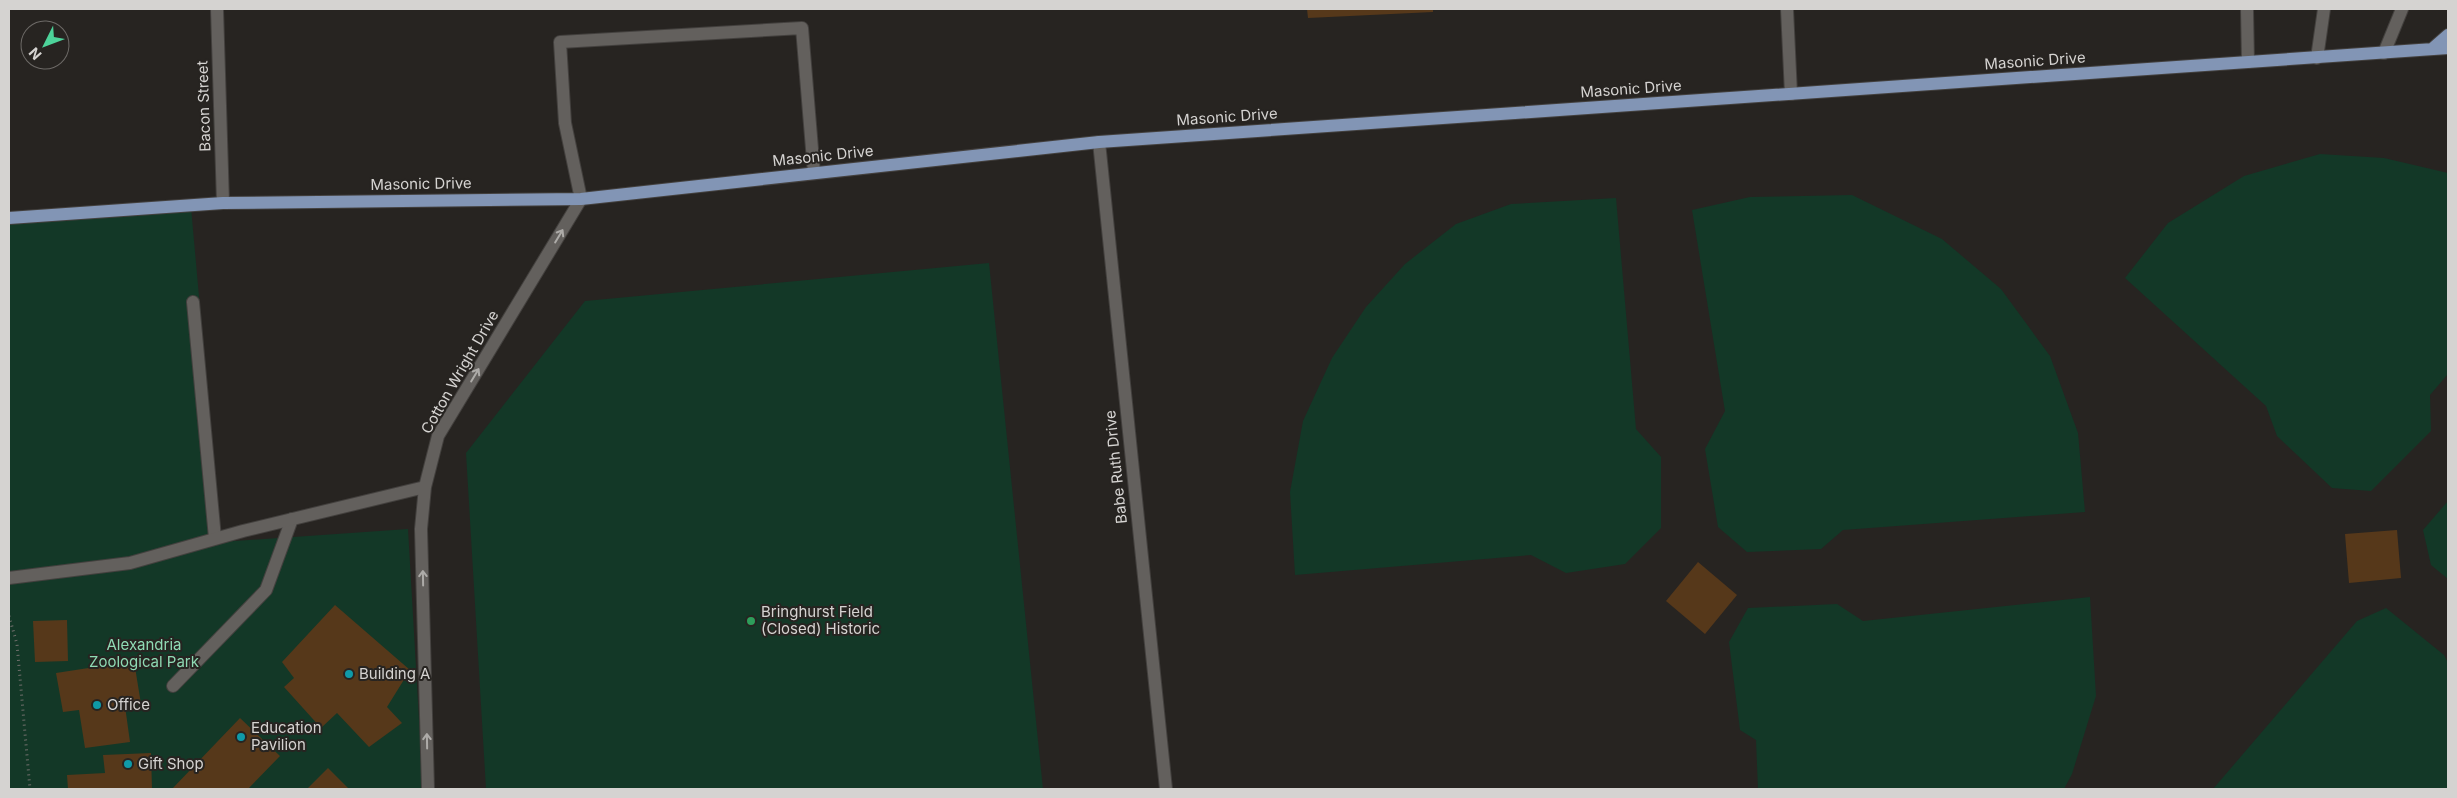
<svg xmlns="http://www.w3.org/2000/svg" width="2457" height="798" font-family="Inter,sans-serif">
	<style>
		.green { fill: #133827 }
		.building { fill: #56381a }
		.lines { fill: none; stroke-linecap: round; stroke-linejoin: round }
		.lane-casing { stroke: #43403e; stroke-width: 14 }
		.street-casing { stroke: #43403e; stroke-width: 14 }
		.primary-casing { stroke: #43403e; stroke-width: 14 }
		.path { stroke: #716f6c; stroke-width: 3; stroke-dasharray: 1 4; stroke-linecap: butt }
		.lane { stroke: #63605d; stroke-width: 12 }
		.street { stroke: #63605d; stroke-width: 12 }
		.primary { stroke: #8295b5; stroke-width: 12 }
		.oneway { stroke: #adaba8 }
		.leisure-dot { fill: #2e9e5b; stroke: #272421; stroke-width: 2 }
		.culture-dot { fill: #0f9aa8; stroke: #272421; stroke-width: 2 }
		.labels { text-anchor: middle; stroke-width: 4; stroke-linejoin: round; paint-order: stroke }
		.street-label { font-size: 15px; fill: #d5d3d1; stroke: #272421 }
		.poi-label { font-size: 15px; fill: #d5d3d1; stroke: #272421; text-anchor: start }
		.park-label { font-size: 15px; fill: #8fdab4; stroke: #272421 }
	</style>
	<rect width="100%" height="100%" fill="#272421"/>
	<path class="green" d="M 2320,154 L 2384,158 L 2448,173 L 2448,374 L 2430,395 L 2431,431 L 2371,491 L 2332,488 L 2277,436 L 2266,406 L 2125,278 L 2168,223 L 2244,176 Z
		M 1852,195 L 1942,239 L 2001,289 L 2050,356 L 2078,433 L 2085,512 L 1843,530 L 1821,549 L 1747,552 L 1718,527 L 1705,449 L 1725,411 L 1692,210 L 1750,197 Z
		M 1616,198 L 1636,429 L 1661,457 L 1661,528 L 1625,564 L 1566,573 L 1531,555 L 1295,575 L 1290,492 L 1303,421 L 1332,358 L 1366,307 L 1405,264 L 1456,224 L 1511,204 Z
		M 191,207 L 221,542 L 408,529 L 423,789 L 9,789 L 9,223 Z
		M 989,263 L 1043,789 L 486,789 L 466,453 L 585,301 Z
		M 2448,501 L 2448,579 L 2431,565 L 2423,530 Z
		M 2090,597 L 2096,696 L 2072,774 L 2064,789 L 1758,789 L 1756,740 L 1740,730 L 1729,642 L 1748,608 L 1837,604 L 1863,621 Z
		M 2386,608 L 2444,655 L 2448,663 L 2448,789 L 2213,789 L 2357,621 Z"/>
	<path class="building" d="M 1307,9 L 1433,9 L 1433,12 L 1308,18 Z
		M 2397,530 L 2401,578 L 2349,583 L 2345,534 Z
		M 1698,562 L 1737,595 L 1705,634 L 1666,601 Z
		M 335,605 L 410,670 L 387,707 L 402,723 L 369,747 L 337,713 L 321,728 L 284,687 L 294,678 L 282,662 Z
		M 67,620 L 68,661 L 35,662 L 33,621 Z
		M 134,661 L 141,704 L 125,706 L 130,742 L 85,748 L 79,710 L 63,712 L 56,673 Z
		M 240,718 L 280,756 L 248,789 L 172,789 Z
		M 151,753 L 152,789 L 68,789 L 67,775 L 105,773 L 103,755 Z
		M 328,768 L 349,789 L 307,789 Z"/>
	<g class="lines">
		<defs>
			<path id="lane" d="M 2247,9 L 2248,62
				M 2384,53 L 2402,9
				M 2317,58 L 2324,9
				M 581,199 L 565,123 L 560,42 L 802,28 L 814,173
				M 193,302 L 215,538
				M 173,686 L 266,590 L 292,519"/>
			<path id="street" d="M 217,9 L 223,203
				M 1787,9 L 1791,94
				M 1099,142 L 1166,789
				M 9,578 L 130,563 L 243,531 L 425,487
				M 428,789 L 421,529 L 425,487 L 438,436 L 581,199"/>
			<path id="primary" d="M 2432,49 L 2448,35
				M 9,218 L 223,203 L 581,199 L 1099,142 L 2448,48"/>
		</defs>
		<use href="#lane" class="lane-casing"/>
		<use href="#street" class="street-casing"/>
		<use href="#primary" class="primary-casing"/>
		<path class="path" d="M 9,616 L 17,644 L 30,789"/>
		<use href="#lane" class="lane"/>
		<use href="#street" class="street"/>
		<use href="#primary" class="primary"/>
	</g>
	<defs><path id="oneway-shaft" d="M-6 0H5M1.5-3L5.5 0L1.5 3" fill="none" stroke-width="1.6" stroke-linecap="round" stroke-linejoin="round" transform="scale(1.25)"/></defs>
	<g class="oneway">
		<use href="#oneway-shaft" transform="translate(559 236) rotate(-59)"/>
		<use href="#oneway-shaft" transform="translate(475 375) rotate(-59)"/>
		<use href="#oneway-shaft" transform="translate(423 578) rotate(-91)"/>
		<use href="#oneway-shaft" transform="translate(427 741) rotate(-91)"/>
	</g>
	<circle class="leisure-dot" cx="751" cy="621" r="5"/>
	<g class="culture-dot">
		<circle cx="349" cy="674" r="5"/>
		<circle cx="97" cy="705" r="5"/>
		<circle cx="241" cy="737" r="5"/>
		<circle cx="128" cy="764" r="5"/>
	</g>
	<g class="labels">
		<g class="street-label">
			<text transform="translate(2035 61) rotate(-4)" y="5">Masonic Drive</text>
			<text transform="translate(1631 89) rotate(-4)" y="5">Masonic Drive</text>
			<text transform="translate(204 106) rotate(-92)" y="5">Bacon Street</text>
			<text transform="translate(1227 117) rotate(-4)" y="5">Masonic Drive</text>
			<text transform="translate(823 156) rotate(-6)" y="5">Masonic Drive</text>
			<text transform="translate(421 184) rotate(-1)" y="5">Masonic Drive</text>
			<text transform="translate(460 372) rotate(-60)" y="5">Cotton Wright Drive</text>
			<text transform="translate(1116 467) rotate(-96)" y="5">Babe Ruth Drive</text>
		</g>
		<g class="poi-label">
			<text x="761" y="617">Bringhurst Field<tspan x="761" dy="17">(Closed) Historic</tspan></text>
			<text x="359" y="679">Building A</text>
			<text x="107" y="710">Office</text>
			<text x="251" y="733">Education<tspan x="251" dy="17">Pavilion</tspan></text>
			<text x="138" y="769">Gift Shop</text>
		</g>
		<g class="park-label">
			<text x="144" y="650">Alexandria<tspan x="144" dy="17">Zoological Park</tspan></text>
		</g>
	</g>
	<rect width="2457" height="798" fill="none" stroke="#d5d3d1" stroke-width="20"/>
	<g transform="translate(45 45) rotate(228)"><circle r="24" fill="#272421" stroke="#6d6a67"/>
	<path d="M0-4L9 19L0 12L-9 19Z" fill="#4dd39a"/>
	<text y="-8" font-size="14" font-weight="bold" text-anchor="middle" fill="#d5d3d1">N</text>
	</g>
</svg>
